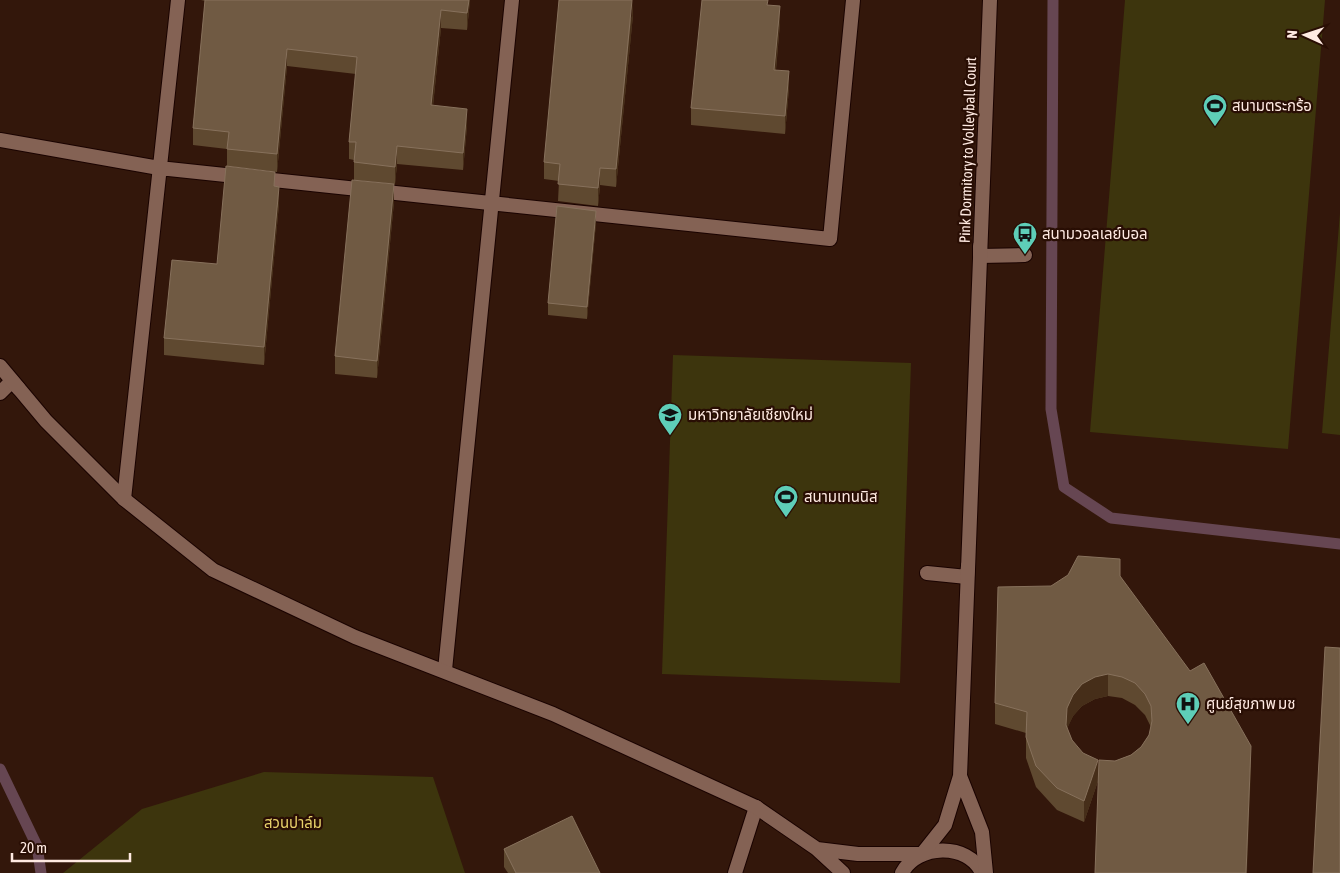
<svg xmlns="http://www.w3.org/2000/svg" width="1340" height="873" font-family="'Asap Condensed','Noto Sans Thai',sans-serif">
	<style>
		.green { fill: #3d350d }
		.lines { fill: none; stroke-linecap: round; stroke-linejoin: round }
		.stream { stroke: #664652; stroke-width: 11 }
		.service-casing { stroke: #1a0300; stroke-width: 16 }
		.minor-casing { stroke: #1a0300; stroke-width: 16 }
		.service { stroke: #846254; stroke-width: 14 }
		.minor { stroke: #846254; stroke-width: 14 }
		.wall { fill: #5f4930 }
		.shaded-wall { fill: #462e19 }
		.building { fill: #705a43; stroke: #87715c }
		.labels { text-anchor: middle; stroke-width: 4.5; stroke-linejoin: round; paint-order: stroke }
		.poi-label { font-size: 15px; fill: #ffeae2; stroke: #290e04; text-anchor: start }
		.street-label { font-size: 15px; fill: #ffeae2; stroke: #290e04 }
		.park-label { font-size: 15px; fill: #e8d26a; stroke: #290e04 }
	</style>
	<rect width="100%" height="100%" fill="#33170b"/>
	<path class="green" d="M 1125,0 L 1325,0 L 1288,449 L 1090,432 Z
		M 1340,213 L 1340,435 L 1322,433 Z
		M 673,355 L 911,363 L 900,683 L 662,674 Z
		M 264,772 L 433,777 L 465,873 L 63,873 L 142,809 Z"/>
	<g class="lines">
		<path class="stream" d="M 1053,0 L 1051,409 L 1064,487 L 1111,518 L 1340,544
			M 0,769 L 37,846 L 41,873"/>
		<defs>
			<path id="service" d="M 0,140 L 159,168 L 830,239 L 853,0
				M 980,246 L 980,256 L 1025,255
				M 0,393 L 12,381 L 19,389
				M 124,499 L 178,0
				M 927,573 L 967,577 L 968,566
				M 445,670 L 512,0
				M 735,873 L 756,807
				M 902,873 C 917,844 968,842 982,873"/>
			<path id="minor" d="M 0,366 L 46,421 L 124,499 L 213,570 L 355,637 L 553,714 L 756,807 L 817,849 L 843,873
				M 960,776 L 982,832 L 986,873
				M 817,849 L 858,854 L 922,854 L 945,825 L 960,776 L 990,0"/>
		</defs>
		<use href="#service" class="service-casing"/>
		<use href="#minor" class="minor-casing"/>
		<use href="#service" class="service"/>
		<use href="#minor" class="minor"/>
	</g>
	<path class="wall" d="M 201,0 L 470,0 L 467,30 L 441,28 L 433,106 L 467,126 L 463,170 L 397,164 L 395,184 L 354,180 L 354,160 L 349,159 L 349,142 L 356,74 L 287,66 L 277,172 L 227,166 L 227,149 L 193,145 L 193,128 L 205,1 Z
		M 769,5 L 780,23 L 776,70 L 789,88 L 785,134 L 691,125 L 691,108 Z
		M 633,15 L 616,187 L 600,185 L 598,206 L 558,201 L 559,181 L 544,179 L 544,162 Z
		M 275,187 L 279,204 L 264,365 L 164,355 L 164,338 L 217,264 Z
		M 394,202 L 377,378 L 335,374 L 335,356 Z
		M 596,223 L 587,319 L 548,315 L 548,303 Z
		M 1120,576 L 1251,767 L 1115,761 L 1131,755 L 1141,747 L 1149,735 L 1151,727 L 1145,715 L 1135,705 L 1122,698 L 1108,696 L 1095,699 L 1082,706 L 1073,716 L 1067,728 L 1072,740 L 1098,781 L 1084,822 L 1057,810 L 1036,787 L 1026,758 L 1026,733 L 995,724 L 995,703 L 1051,586 Z
		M 504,849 L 600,873 L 508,873 L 504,867 Z"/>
	<path class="shaded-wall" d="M 469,0 L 470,0 L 467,30 L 467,13 Z
		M 633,0 L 633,15 L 616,187 L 616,169 Z
		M 780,6 L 780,23 L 774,87 L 774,70 Z
		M 441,10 L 441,28 L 431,123 L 431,105 Z
		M 287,49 L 287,66 L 277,172 L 277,154 Z
		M 789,71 L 789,88 L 785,134 L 785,116 Z
		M 467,109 L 467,126 L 463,170 L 463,153 Z
		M 397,146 L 397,164 L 395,184 L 395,167 Z
		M 600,168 L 600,185 L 598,206 L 598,188 Z
		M 394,184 L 394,202 L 377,378 L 377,361 Z
		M 279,187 L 279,204 L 264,365 L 264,347 Z
		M 596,211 L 596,223 L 587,319 L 587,307 Z
		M 1108,674 L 1108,696 L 1095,699 L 1082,706 L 1073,716 L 1067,729 L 1066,725 L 1067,708 L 1073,695 L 1082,684 L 1095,677 Z
		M 1251,746 L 1251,767 L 1247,873 L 1246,873 Z
		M 1098,760 L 1098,781 L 1084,822 L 1084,801 Z"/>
	<path class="building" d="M 205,0 L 469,0 L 467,13 L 441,10 L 431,105 L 467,109 L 463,153 L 397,146 L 395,167 L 354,162 L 356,142 L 349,142 L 357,57 L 287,49 L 277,154 L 227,149 L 229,132 L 193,128 Z
		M 559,0 L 632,0 L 616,169 L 600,168 L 598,188 L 558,184 L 560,164 L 544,162 Z
		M 702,0 L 768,0 L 767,5 L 780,6 L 774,70 L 789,71 L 785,116 L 691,108 Z
		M 226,166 L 275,172 L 274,186 L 279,187 L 264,347 L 164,338 L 172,260 L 217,264 Z
		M 352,180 L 394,184 L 377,361 L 335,356 Z
		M 557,206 L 596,211 L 587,307 L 548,303 Z
		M 1078,556 L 1120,559 L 1120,576 L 1190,671 L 1204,663 L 1251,746 L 1246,873 L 1095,873 L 1099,760 L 1115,761 L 1131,755 L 1141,747 L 1149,735 L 1152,721 L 1151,706 L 1145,694 L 1135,683 L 1122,677 L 1108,674 L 1095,677 L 1082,684 L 1073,695 L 1067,708 L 1066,725 L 1072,740 L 1083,753 L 1098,760 L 1084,801 L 1057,788 L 1036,766 L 1026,737 L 1027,712 L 995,703 L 998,587 L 1051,586 L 1068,575 Z
		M 1325,647 L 1340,648 L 1340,873 L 1313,873 Z
		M 572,816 L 600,873 L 516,873 L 504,849 Z"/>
	<defs>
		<symbol id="stadium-pin" viewBox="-11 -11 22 30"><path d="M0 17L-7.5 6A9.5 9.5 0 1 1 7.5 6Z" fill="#5eceb8" stroke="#290e04"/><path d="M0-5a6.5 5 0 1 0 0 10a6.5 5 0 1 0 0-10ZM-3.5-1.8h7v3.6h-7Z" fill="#111"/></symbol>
		<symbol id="bus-pin" viewBox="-11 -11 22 30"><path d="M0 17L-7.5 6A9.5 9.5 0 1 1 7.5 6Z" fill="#5eceb8" stroke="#290e04"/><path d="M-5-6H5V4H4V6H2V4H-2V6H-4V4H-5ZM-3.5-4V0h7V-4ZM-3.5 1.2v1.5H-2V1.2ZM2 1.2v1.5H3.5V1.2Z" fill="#111"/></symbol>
		<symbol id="university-pin" viewBox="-11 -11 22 30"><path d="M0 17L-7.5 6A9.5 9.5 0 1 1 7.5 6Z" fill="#5eceb8" stroke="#290e04"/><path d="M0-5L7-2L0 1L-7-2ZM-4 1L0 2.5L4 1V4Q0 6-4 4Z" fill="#111"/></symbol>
		<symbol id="hospital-pin" viewBox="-11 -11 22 30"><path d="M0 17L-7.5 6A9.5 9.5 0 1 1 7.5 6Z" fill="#5eceb8" stroke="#290e04"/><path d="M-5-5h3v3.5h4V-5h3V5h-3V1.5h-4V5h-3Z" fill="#111"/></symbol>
	</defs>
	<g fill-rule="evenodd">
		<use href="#stadium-pin" x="1201" y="92" width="28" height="38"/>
		<use href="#bus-pin" x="1011" y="220" width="28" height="38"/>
		<use href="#university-pin" x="656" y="401" width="28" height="38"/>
		<use href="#stadium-pin" x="772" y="483" width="28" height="38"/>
		<use href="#hospital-pin" x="1174" y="690" width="28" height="38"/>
	</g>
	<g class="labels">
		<g class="poi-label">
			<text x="1232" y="111">สนามตระกร้อ</text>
			<text x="1042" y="239">สนามวอลเลย์บอล</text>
			<text x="688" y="420">มหาวิทยาลัยเชียงใหม่</text>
			<text x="804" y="502">สนามเทนนิส</text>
			<text x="1206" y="709">ศูนย์สุขภาพ มช</text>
		</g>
		<g class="street-label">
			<text transform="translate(968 150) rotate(-88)" y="5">Pink Dormitory to Volleyball Court</text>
		</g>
		<g class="park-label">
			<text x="293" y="828">สวนปาล์ม</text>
		</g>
	</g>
	<g transform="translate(1305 35) rotate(273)" stroke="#290e04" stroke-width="4" paint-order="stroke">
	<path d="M0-4L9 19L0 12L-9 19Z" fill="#ffeae2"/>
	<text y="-8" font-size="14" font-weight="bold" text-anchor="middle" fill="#ffeae2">N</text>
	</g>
	<path d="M12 853v8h118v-8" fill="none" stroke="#ffeae2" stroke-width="2.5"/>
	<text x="20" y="853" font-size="15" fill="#ffeae2" stroke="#290e04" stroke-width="4" paint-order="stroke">20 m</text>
</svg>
